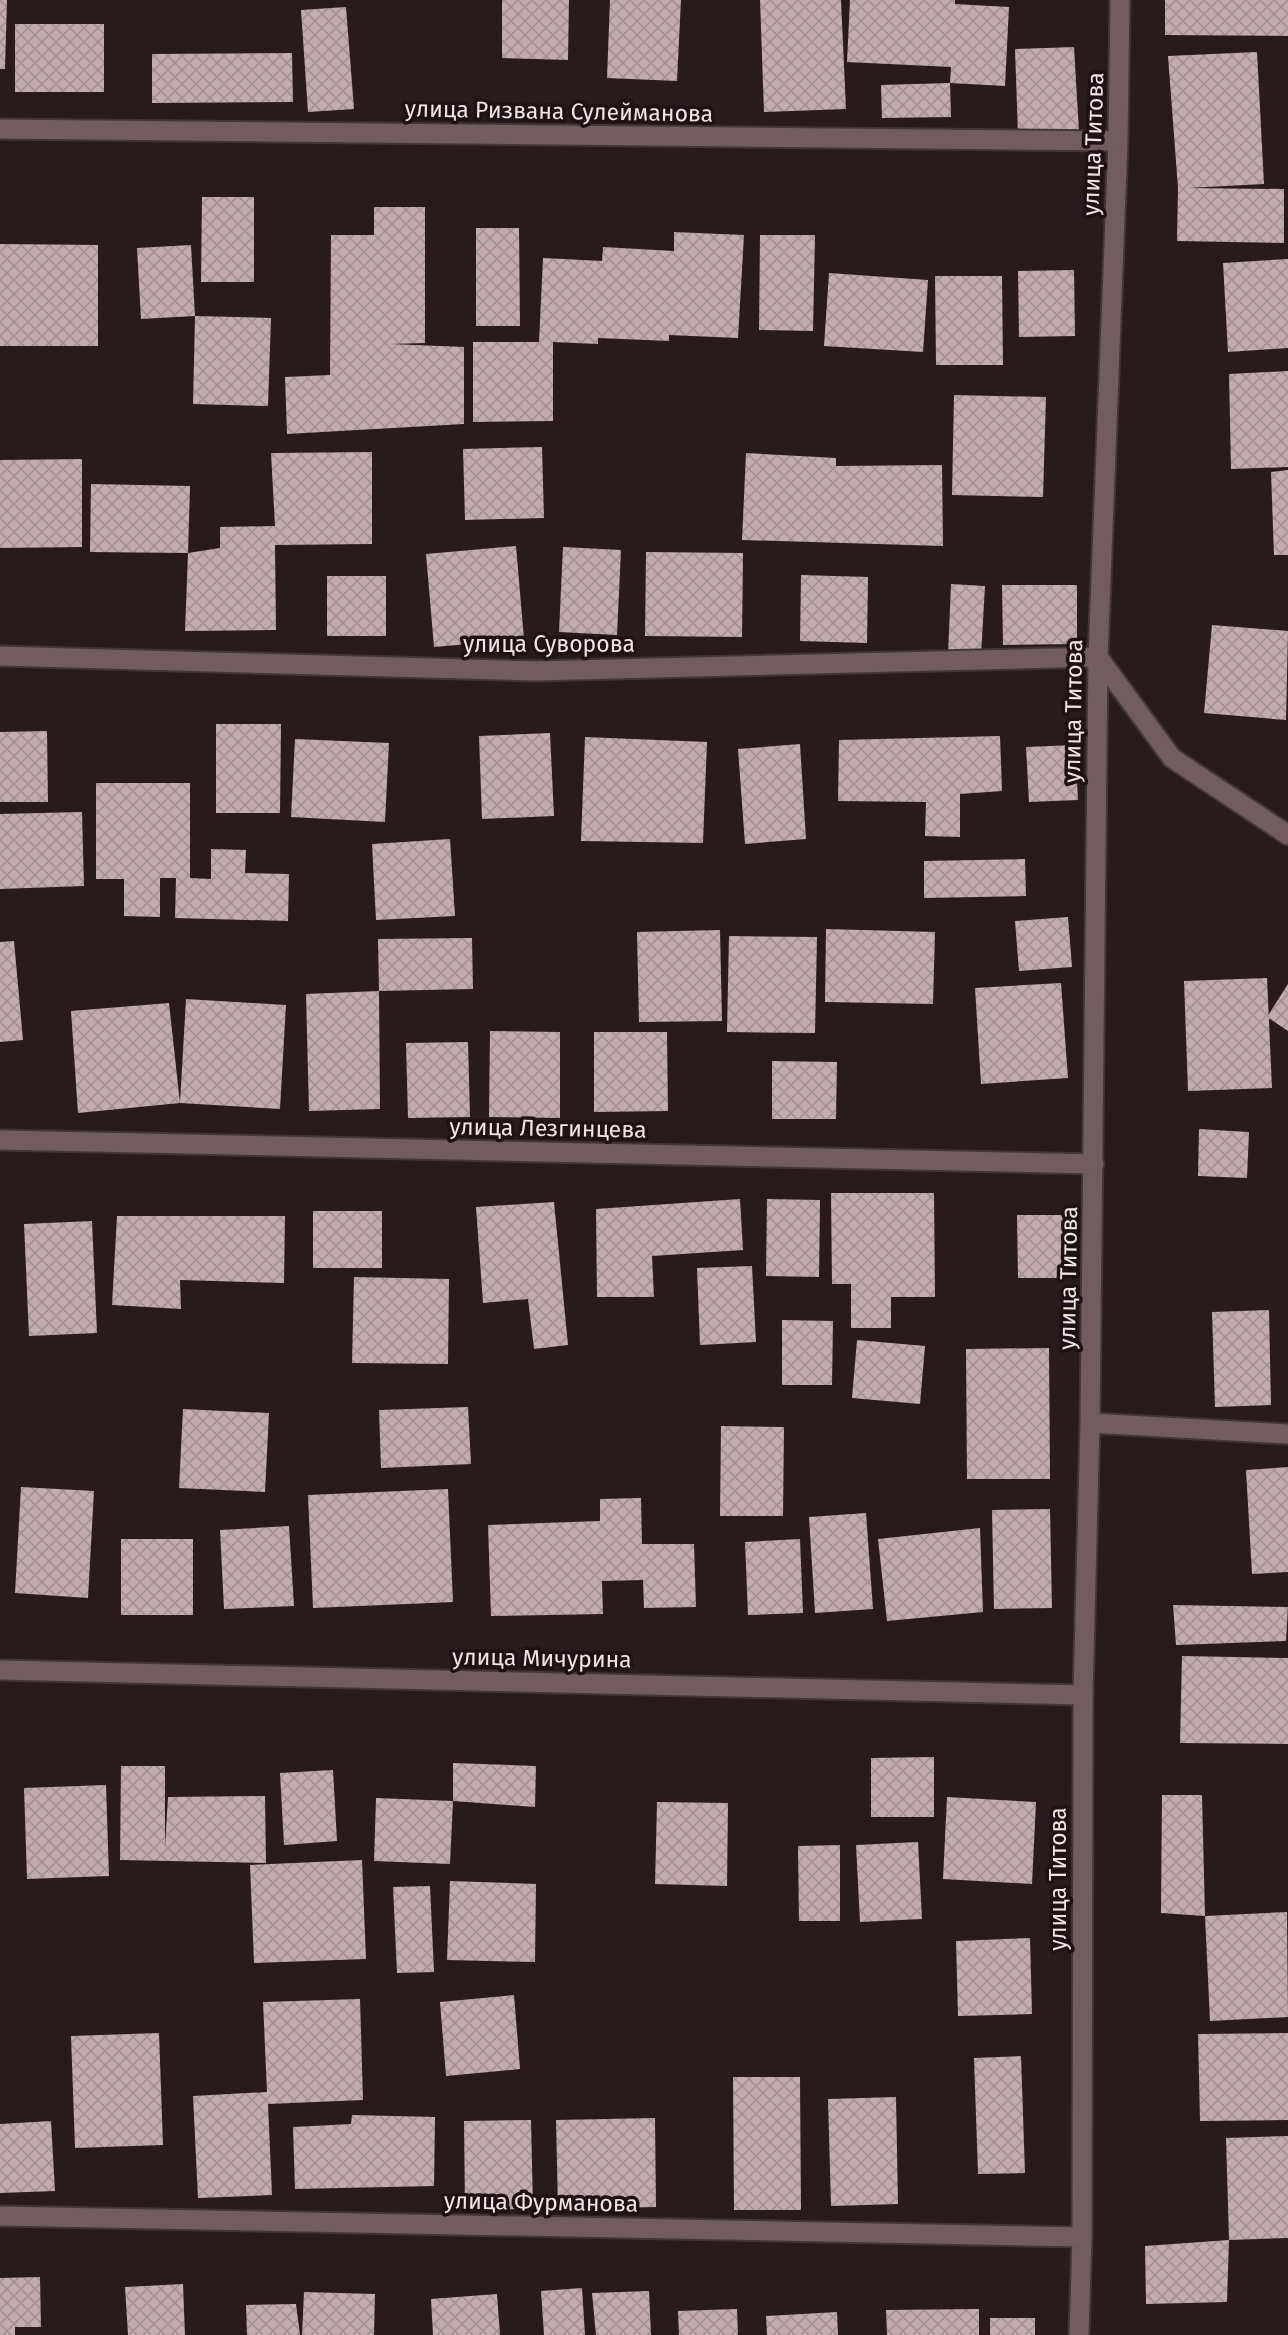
<svg xmlns="http://www.w3.org/2000/svg" width="1288" height="2335" font-family="'Fira Sans',sans-serif">
	<style>
		.building { fill: url(#building-cross-hatch) }
		.lines { fill: none; stroke-linecap: round; stroke-linejoin: round }
		.minor-casing { stroke: #433638; stroke-width: 23 }
		.minor { stroke: #725c60; stroke-width: 19 }
		.labels { text-anchor: middle; stroke-width: 7; stroke-linejoin: round; paint-order: stroke }
		.street-label { font-size: 23px; fill: #f1e4e6; stroke: #211014 }
	</style>
	<defs>
		<pattern id="building-cross-hatch" width="8" height="8" patternUnits="userSpaceOnUse" patternTransform="scale(1.75)"><rect width="8" height="8" fill="#c3abaf"/><path d="M0 0l8 8M0 8l8-8" fill="none" stroke="#a49194"/></pattern>
	</defs>
	<rect width="100%" height="100%" fill="#2b1a1d"/>
	<path class="building" d="M 0,0 L 7,0 L 5,69 L 0,69 Z
		M 502,0 L 569,0 L 568,60 L 502,58 Z
		M 610,0 L 681,0 L 677,81 L 607,78 Z
		M 760,0 L 841,0 L 846,109 L 764,112 Z
		M 850,0 L 955,0 L 955,4 L 1009,7 L 1005,86 L 950,83 L 951,67 L 847,62 Z
		M 1165,0 L 1288,0 L 1288,36 L 1165,35 Z
		M 346,7 L 354,109 L 308,112 L 301,10 Z
		M 15,24 L 104,24 L 104,92 L 15,92 Z
		M 1074,47 L 1079,132 L 1018,135 L 1015,49 Z
		M 1257,52 L 1264,184 L 1188,188 L 1284,189 L 1284,243 L 1177,241 L 1178,188 L 1168,56 Z
		M 292,53 L 293,102 L 152,103 L 152,54 Z
		M 950,83 L 951,117 L 882,118 L 881,85 Z
		M 202,197 L 254,197 L 254,282 L 201,282 Z
		M 374,207 L 425,207 L 425,343 L 390,344 L 464,347 L 464,424 L 287,434 L 285,377 L 330,375 L 331,235 L 374,235 Z
		M 476,228 L 519,228 L 520,326 L 476,326 Z
		M 674,232 L 744,235 L 738,338 L 669,335 L 669,341 L 598,338 L 598,344 L 553,342 L 553,421 L 473,422 L 473,342 L 539,342 L 543,258 L 602,261 L 603,247 L 674,251 Z
		M 760,235 L 815,235 L 813,331 L 759,330 Z
		M 0,244 L 98,245 L 98,346 L 0,346 Z
		M 191,245 L 195,316 L 141,319 L 137,248 Z
		M 1288,259 L 1288,348 L 1228,352 L 1223,263 Z
		M 1074,270 L 1075,336 L 1019,337 L 1018,271 Z
		M 829,273 L 928,280 L 923,352 L 824,346 Z
		M 935,276 L 1002,276 L 1003,365 L 936,365 Z
		M 195,316 L 271,318 L 268,406 L 193,404 Z
		M 1288,371 L 1288,467 L 1231,469 L 1229,374 Z
		M 954,395 L 1046,397 L 1043,497 L 952,495 Z
		M 542,447 L 544,518 L 465,520 L 463,449 Z
		M 372,452 L 372,544 L 275,545 L 276,630 L 185,631 L 188,553 L 220,548 L 220,527 L 275,526 L 271,453 Z
		M 746,453 L 836,458 L 836,466 L 942,465 L 943,546 L 742,540 Z
		M 82,459 L 82,547 L 0,548 L 0,460 Z
		M 1288,470 L 1288,555 L 1274,555 L 1271,472 Z
		M 91,484 L 190,486 L 188,553 L 90,552 Z
		M 516,546 L 524,639 L 434,647 L 426,554 Z
		M 563,547 L 621,550 L 617,635 L 559,632 Z
		M 646,552 L 743,553 L 742,637 L 645,636 Z
		M 801,575 L 868,577 L 867,643 L 800,641 Z
		M 327,576 L 386,576 L 386,636 L 327,636 Z
		M 951,584 L 985,586 L 981,656 L 948,654 Z
		M 1002,585 L 1077,585 L 1077,644 L 1003,645 Z
		M 1212,625 L 1288,631 L 1286,720 L 1204,713 Z
		M 216,724 L 281,724 L 280,813 L 216,813 Z
		M 47,731 L 48,802 L 0,802 L 0,732 Z
		M 550,733 L 554,816 L 482,819 L 479,736 Z
		M 1000,736 L 1002,791 L 960,794 L 960,837 L 925,836 L 926,802 L 838,801 L 839,740 Z
		M 585,737 L 707,742 L 703,843 L 581,841 Z
		M 295,739 L 389,743 L 385,822 L 291,817 Z
		M 800,744 L 806,839 L 745,844 L 738,749 Z
		M 1075,745 L 1078,800 L 1029,802 L 1026,747 Z
		M 96,783 L 190,783 L 190,878 L 211,879 L 211,849 L 246,850 L 245,873 L 289,874 L 288,921 L 175,918 L 176,878 L 160,878 L 160,917 L 124,916 L 124,879 L 96,879 Z
		M 82,812 L 84,886 L 0,889 L 0,814 Z
		M 450,839 L 455,916 L 376,920 L 372,844 Z
		M 1025,859 L 1026,896 L 924,898 L 924,861 Z
		M 1068,917 L 1072,967 L 1019,971 L 1015,921 Z
		M 826,929 L 935,932 L 933,1004 L 825,1002 Z
		M 720,930 L 722,1021 L 639,1022 L 637,932 Z
		M 729,936 L 817,937 L 815,1033 L 727,1032 Z
		M 472,938 L 473,989 L 379,991 L 378,939 Z
		M 14,941 L 23,1040 L 0,1042 L 0,942 Z
		M 1267,978 L 1272,1088 L 1188,1091 L 1184,981 Z
		M 1061,983 L 1068,1078 L 981,1084 L 975,988 Z
		M 1288,984 L 1288,1031 L 1267,1017 Z
		M 379,991 L 380,1109 L 309,1111 L 306,994 Z
		M 186,999 L 286,1005 L 280,1109 L 180,1103 Z
		M 169,1003 L 180,1103 L 78,1113 L 71,1011 Z
		M 490,1031 L 560,1032 L 560,1118 L 489,1117 Z
		M 594,1032 L 667,1032 L 668,1111 L 594,1112 Z
		M 468,1042 L 470,1117 L 408,1118 L 406,1043 Z
		M 772,1061 L 837,1062 L 836,1119 L 772,1119 Z
		M 1199,1129 L 1249,1132 L 1247,1178 L 1198,1176 Z
		M 831,1193 L 934,1193 L 935,1297 L 891,1297 L 891,1328 L 851,1328 L 851,1284 L 832,1284 Z
		M 740,1199 L 743,1250 L 652,1256 L 654,1297 L 597,1297 L 596,1209 Z
		M 767,1199 L 820,1200 L 819,1277 L 766,1276 Z
		M 554,1202 L 568,1345 L 534,1349 L 528,1299 L 483,1303 L 476,1207 Z
		M 313,1211 L 382,1211 L 382,1268 L 313,1268 Z
		M 1017,1215 L 1067,1215 L 1068,1278 L 1018,1278 Z
		M 117,1216 L 285,1216 L 284,1283 L 180,1280 L 181,1309 L 112,1305 Z
		M 92,1221 L 97,1333 L 29,1336 L 24,1224 Z
		M 752,1266 L 756,1342 L 700,1345 L 697,1268 Z
		M 354,1277 L 449,1279 L 448,1364 L 352,1363 Z
		M 1269,1310 L 1271,1405 L 1215,1407 L 1212,1312 Z
		M 782,1320 L 833,1321 L 832,1385 L 782,1385 Z
		M 857,1340 L 925,1346 L 920,1404 L 852,1398 Z
		M 1049,1348 L 1050,1479 L 967,1479 L 966,1349 Z
		M 468,1407 L 471,1464 L 381,1468 L 379,1410 Z
		M 183,1409 L 269,1413 L 265,1492 L 179,1488 Z
		M 721,1426 L 784,1427 L 783,1516 L 720,1516 Z
		M 1288,1467 L 1288,1572 L 1252,1574 L 1246,1470 Z
		M 21,1487 L 94,1491 L 88,1598 L 15,1593 Z
		M 448,1489 L 453,1602 L 313,1608 L 308,1495 Z
		M 641,1498 L 642,1544 L 694,1544 L 696,1607 L 644,1608 L 643,1580 L 602,1581 L 603,1614 L 491,1616 L 488,1525 L 600,1521 L 600,1499 Z
		M 1050,1509 L 1052,1608 L 994,1609 L 992,1510 Z
		M 866,1513 L 873,1609 L 815,1613 L 809,1517 Z
		M 289,1526 L 294,1606 L 224,1609 L 220,1530 Z
		M 980,1528 L 983,1612 L 887,1621 L 878,1539 Z
		M 121,1539 L 193,1539 L 193,1615 L 121,1615 Z
		M 800,1539 L 803,1613 L 748,1615 L 745,1542 Z
		M 1173,1605 L 1288,1607 L 1286,1641 L 1176,1645 Z
		M 1182,1656 L 1288,1658 L 1288,1744 L 1180,1743 Z
		M 934,1757 L 934,1817 L 871,1817 L 871,1758 Z
		M 453,1763 L 536,1766 L 535,1807 L 453,1801 Z
		M 121,1766 L 165,1766 L 165,1847 L 168,1797 L 265,1796 L 266,1863 L 120,1860 Z
		M 333,1770 L 337,1841 L 284,1845 L 280,1773 Z
		M 106,1785 L 109,1876 L 27,1879 L 24,1788 Z
		M 1162,1795 L 1202,1795 L 1205,1916 L 1161,1913 Z
		M 947,1797 L 1036,1802 L 1032,1884 L 943,1879 Z
		M 376,1798 L 453,1801 L 450,1864 L 374,1861 Z
		M 657,1802 L 728,1803 L 727,1886 L 655,1884 Z
		M 918,1842 L 922,1919 L 860,1922 L 856,1845 Z
		M 840,1845 L 840,1921 L 799,1921 L 798,1846 Z
		M 362,1860 L 366,1959 L 254,1963 L 250,1865 Z
		M 450,1881 L 536,1884 L 535,1962 L 447,1960 Z
		M 430,1886 L 434,1972 L 397,1973 L 393,1887 Z
		M 1287,1912 L 1288,2017 L 1210,2021 L 1205,1916 Z
		M 1030,1938 L 1032,2014 L 958,2016 L 956,1941 Z
		M 514,1995 L 520,2069 L 446,2076 L 440,2002 Z
		M 360,1999 L 363,2100 L 268,2104 L 272,2195 L 198,2198 L 193,2096 L 267,2092 L 263,2002 Z
		M 159,2033 L 163,2145 L 75,2148 L 71,2036 Z
		M 1288,2033 L 1288,2120 L 1200,2121 L 1198,2034 Z
		M 1021,2056 L 1025,2173 L 978,2174 L 974,2058 Z
		M 733,2077 L 800,2077 L 801,2210 L 734,2210 Z
		M 896,2097 L 898,2204 L 831,2206 L 828,2099 Z
		M 352,2115 L 435,2117 L 434,2186 L 295,2189 L 293,2127 L 351,2124 Z
		M 655,2118 L 656,2207 L 558,2209 L 556,2120 Z
		M 531,2120 L 533,2209 L 465,2210 L 464,2121 Z
		M 51,2121 L 55,2191 L 0,2193 L 0,2124 Z
		M 1288,2136 L 1288,2238 L 1229,2240 L 1226,2138 Z
		M 1229,2240 L 1227,2302 L 1146,2304 L 1145,2246 Z
		M 40,2277 L 41,2327 L 15,2327 L 15,2335 L 0,2335 L 0,2278 Z
		M 183,2284 L 185,2335 L 128,2335 L 125,2287 Z
		M 582,2288 L 585,2335 L 544,2335 L 541,2291 Z
		M 649,2291 L 651,2335 L 596,2335 L 592,2293 Z
		M 304,2292 L 375,2294 L 374,2335 L 302,2335 Z
		M 497,2294 L 500,2335 L 433,2335 L 431,2299 Z
		M 296,2304 L 300,2335 L 247,2335 L 246,2305 Z
		M 737,2309 L 738,2335 L 679,2335 L 678,2311 Z
		M 979,2309 L 979,2335 L 887,2335 L 886,2310 Z
		M 837,2312 L 838,2335 L 767,2335 L 766,2316 Z
		M 990,2318 L 1035,2318 L 1035,2335 L 990,2335 Z"/>
	<g class="lines">
		<defs>
			<path id="minor" d="M 0,129 L 1118,141
				M 0,656 L 535,671 L 1098,657 L 1172,758 L 1288,835
				M 0,1140 L 1094,1164
				M 1090,1423 L 1288,1434
				M 0,1670 L 1083,1695
				M 0,2216 L 1082,2237
				M 1079,2335 L 1082,2237 L 1083,1695 L 1090,1423 L 1098,657 L 1118,141 L 1120,0"/>
		</defs>
		<use href="#minor" class="minor-casing"/>
		<use href="#minor" class="minor"/>
	</g>
	<g class="labels">
		<g class="street-label">
			<text transform="translate(559 111) rotate(1)" y="8">улица Ризвана Сулейманова</text>
			<text transform="translate(1093 144) rotate(-88)" y="8">улица Титова</text>
			<text x="549" y="652">улица Суворова</text>
			<text transform="translate(1073 711) rotate(-89)" y="8">улица Титова</text>
			<text transform="translate(548 1128) rotate(1)" y="8">улица Лезгинцева</text>
			<text transform="translate(1068 1278) rotate(-89)" y="8">улица Титова</text>
			<text transform="translate(542 1658) rotate(1)" y="8">улица Мичурина</text>
			<text transform="translate(1058 1879) rotate(-90)" y="8">улица Титова</text>
			<text transform="translate(541 2202) rotate(1)" y="8">улица Фурманова</text>
		</g>
	</g>
</svg>
